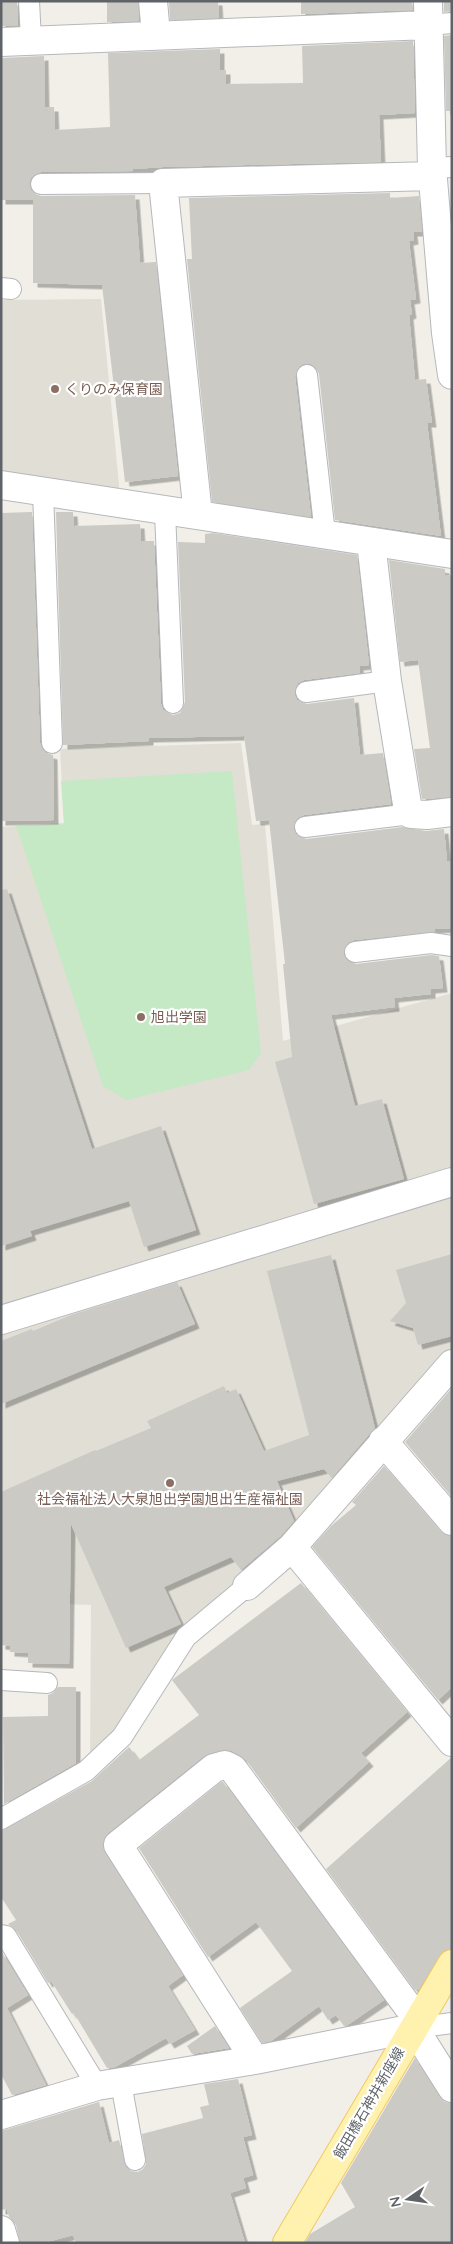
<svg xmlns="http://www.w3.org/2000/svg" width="453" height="2244" font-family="Quicksand,'Noto Sans JP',sans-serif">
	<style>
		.education { fill: #e1ded6 }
		.green { fill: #c5e8c5 }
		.building { fill: #cccac5; filter: url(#shadow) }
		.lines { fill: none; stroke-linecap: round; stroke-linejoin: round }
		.lane-casing { stroke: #b5b8bc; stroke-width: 22 }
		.street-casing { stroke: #b5b8bc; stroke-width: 30 }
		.primary-casing { stroke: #f2c960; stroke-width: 30 }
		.lane { stroke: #fff; stroke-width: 20 }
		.street { stroke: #fff; stroke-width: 28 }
		.primary { stroke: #fff2af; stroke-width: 28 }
		.education-dot { fill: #8d6e63; stroke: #fff; stroke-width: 2 }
		.labels { text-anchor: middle; stroke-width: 4.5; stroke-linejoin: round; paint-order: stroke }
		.education-label { font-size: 14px; fill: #785e54; stroke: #fff; text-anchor: start }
		.street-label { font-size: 14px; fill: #5f6368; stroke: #fff }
	</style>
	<defs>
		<filter id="shadow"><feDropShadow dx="4.5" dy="4.5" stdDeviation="0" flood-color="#0004"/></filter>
	</defs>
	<rect width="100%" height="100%" fill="#f1efe8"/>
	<path class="education" d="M 101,299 L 120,495 L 1,479 L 1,300 Z
		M 241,743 L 252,825 L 265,824 L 283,1041 L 452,993 L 452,1174 L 1,1313 L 1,827 L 64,823 L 60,749 Z
		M 452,1192 L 452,1349 L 303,1524 L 187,1627 L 90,1765 L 91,1605 L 1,1602 L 1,1326 Z"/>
	<path class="green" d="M 232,771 L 261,1053 L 249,1070 L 126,1100 L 103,1086 L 16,826 L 64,824 L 61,781 Z"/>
	<path class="building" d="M 1,1 L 17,1 L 18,26 L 1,26 Z
		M 107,1 L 138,1 L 139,21 L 107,22 Z
		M 169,1 L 218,1 L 219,18 L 170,20 Z
		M 301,1 L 412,1 L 413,10 L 301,14 Z
		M 444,1 L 452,1 L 452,11 L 444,12 Z
		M 452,35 L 452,111 L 446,111 L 444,36 Z
		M 413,41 L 415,113 L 379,115 L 381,162 L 163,167 L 133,169 L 133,171 L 41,172 L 31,178 L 29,184 L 31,190 L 35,194 L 41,196 L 135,195 L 140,263 L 156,262 L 178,476 L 125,482 L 102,285 L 33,283 L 33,200 L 1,200 L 1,58 L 44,56 L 45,107 L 54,107 L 55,130 L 110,127 L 108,53 L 220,49 L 220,70 L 226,70 L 226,84 L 303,83 L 302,46 Z
		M 390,193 L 390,198 L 419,196 L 422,232 L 413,232 L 414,240 L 409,241 L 416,299 L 410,300 L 412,314 L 409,315 L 415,380 L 426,379 L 432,423 L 427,423 L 441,536 L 335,520 L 319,374 L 316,368 L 311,364 L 305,363 L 300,366 L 295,376 L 311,517 L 212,502 L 187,259 L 192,259 L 189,198 Z
		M 32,512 L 40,743 L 46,753 L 53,755 L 54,820 L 1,821 L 1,513 Z
		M 56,512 L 73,512 L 74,526 L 140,524 L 141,541 L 154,541 L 161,704 L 163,710 L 173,715 L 180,713 L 185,702 L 178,542 L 205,543 L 205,534 L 213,533 L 357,555 L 369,665 L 359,666 L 360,673 L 304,680 L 298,683 L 294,693 L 297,700 L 307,704 L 354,698 L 360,755 L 383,753 L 391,804 L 304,815 L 298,818 L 293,828 L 296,834 L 306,839 L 403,827 L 426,831 L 444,829 L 447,861 L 452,861 L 452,928 L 435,929 L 435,932 L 354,940 L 348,943 L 343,953 L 346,959 L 356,964 L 431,955 L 439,956 L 443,988 L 431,989 L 431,994 L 394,998 L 395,1007 L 331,1015 L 355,1106 L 382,1099 L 404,1179 L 314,1204 L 275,1062 L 292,1057 L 283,964 L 285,964 L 269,820 L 256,821 L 244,736 L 149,738 L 149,741 L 63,745 Z
		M 389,560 L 445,569 L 445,576 L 452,575 L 452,797 L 422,799 L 414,749 L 430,748 L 418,660 L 400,662 Z
		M 7,889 L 92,1149 L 161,1126 L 196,1230 L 144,1247 L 129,1201 L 30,1231 L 32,1236 L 1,1246 L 1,890 Z
		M 452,1254 L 452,1336 L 418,1345 L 413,1328 L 390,1321 L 406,1303 L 396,1270 Z
		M 331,1255 L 375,1428 L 368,1436 L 332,1478 L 324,1469 L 277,1481 L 294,1521 L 281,1536 L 241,1570 L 231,1557 L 164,1587 L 181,1624 L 126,1648 L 71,1524 L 69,1664 L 28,1663 L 28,1653 L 10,1652 L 10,1646 L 1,1645 L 1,1492 L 95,1450 L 96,1451 L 151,1428 L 147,1421 L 224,1386 L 227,1393 L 236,1389 L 264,1451 L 309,1435 L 267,1271 Z
		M 177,1282 L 195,1324 L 1,1404 L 1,1341 L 32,1329 L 33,1331 L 71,1315 Z
		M 452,1388 L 452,1497 L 405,1442 Z
		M 384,1466 L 440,1531 L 452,1536 L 452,1687 L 438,1700 L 312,1547 L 331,1526 L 356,1505 L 352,1502 Z
		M 301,1583 L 407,1712 L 361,1753 L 369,1762 L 296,1828 L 246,1760 L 232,1751 L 222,1750 L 204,1756 L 108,1833 L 104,1839 L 103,1847 L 105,1853 L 183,1975 L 168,1986 L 195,2030 L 170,2044 L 166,2038 L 115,2067 L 107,2068 L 74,2013 L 72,2014 L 51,1981 L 48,1983 L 16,1930 L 8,1924 L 16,1920 L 1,1897 L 1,1831 L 92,1781 L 129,1747 L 139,1760 L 199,1715 L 172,1680 Z
		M 58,1687 L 76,1687 L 76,1763 L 4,1804 L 3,1717 L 48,1716 L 48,1695 L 53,1693 Z
		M 452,1757 L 452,1948 L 444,1951 L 439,1956 L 419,1989 L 415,1990 L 326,1869 Z
		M 221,1782 L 223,1782 L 384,2000 L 346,2026 L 344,2026 L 336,2015 L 328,2020 L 319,2006 L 271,2041 L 262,2043 L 240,2008 L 292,1971 L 256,1922 L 208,1957 L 139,1848 Z
		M 1,1951 L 28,1995 L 7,2008 L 46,2085 L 12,2095 L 1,2074 Z
		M 215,2026 L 229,2048 L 192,2054 L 187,2046 Z
		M 415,2058 L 439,2096 L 444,2102 L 452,2103 L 452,2243 L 305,2243 L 310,2234 L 355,2207 L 341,2183 Z
		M 238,2079 L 252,2135 L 243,2137 L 253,2175 L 243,2178 L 246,2188 L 230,2193 L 245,2243 L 76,2243 L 73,2235 L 43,2243 L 20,2243 L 16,2225 L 9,2217 L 7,2209 L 1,2210 L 1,2131 L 99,2102 L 109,2143 L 119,2140 L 126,2167 L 131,2171 L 138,2172 L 143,2169 L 146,2164 L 142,2134 L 203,2118 L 200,2107 L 209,2105 L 204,2084 Z"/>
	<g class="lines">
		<defs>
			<path id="lane" d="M 29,1 L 31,40
				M 428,25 L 452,23
				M 432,168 L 452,167
				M 41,184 L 163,183
				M 1,288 L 11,289
				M 307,375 L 325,534
				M 43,491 L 52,743
				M 165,512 L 173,703
				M 306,692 L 387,681
				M 305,827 L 411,814
				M 355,952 L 431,943 L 452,946
				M 1,1680 L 47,1683
				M 1,1819 L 86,1771 L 122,1737 L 186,1637 L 247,1586
				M 1,1935 L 6,1936 L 97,2086
				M 414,2028 L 452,2023
				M 121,2083 L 135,2160"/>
			<path id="street" d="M 153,1 L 156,35
				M 428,1 L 432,168 L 446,333 L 452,375
				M 1,42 L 428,25
				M 1,485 L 452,554
				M 198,515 L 163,183 L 433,176
				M 371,542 L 387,681 L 407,804 L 411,814 L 427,815 L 452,812
				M 1,1320 L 452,1182
				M 383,1441 L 452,1521
				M 292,1547 L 452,1742
				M 247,1586 L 292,1547 L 452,1364
				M 255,2060 L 118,1845 L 214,1768 L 225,1765 L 233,1769 L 418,2020
				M 1,2115 L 97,2086 L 255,2060 L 414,2028 L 452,2088
				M 1,2230 L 5,2243"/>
			<path id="primary" d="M 287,2243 L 452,1964"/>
		</defs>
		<use href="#lane" class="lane-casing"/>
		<use href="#street" class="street-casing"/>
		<use href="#primary" class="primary-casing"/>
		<use href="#lane" class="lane"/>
		<use href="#street" class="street"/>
		<use href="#primary" class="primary"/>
	</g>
	<g class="education-dot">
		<circle cx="55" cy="389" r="5"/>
		<circle cx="141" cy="1017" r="5"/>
		<circle cx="170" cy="1483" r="5"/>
	</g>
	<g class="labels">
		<g class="education-label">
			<text x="65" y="394">くりのみ保育園</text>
			<text x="151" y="1022">旭出学園</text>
			<text x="170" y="1504" text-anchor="middle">社会福祉法人大泉旭出学園旭出生産福祉園</text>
		</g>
		<g class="street-label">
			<text transform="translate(369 2103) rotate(-60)" y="5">飯田橋石神井新座線</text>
		</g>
	</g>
	<rect width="453" height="2244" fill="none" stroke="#5f6368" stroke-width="5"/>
	<g transform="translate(408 2199) rotate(257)" stroke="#ffffff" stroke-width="4" paint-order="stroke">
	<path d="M0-4L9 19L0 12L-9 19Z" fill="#5f6368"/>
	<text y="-8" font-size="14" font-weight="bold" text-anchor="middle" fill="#5f6368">N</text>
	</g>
</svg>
